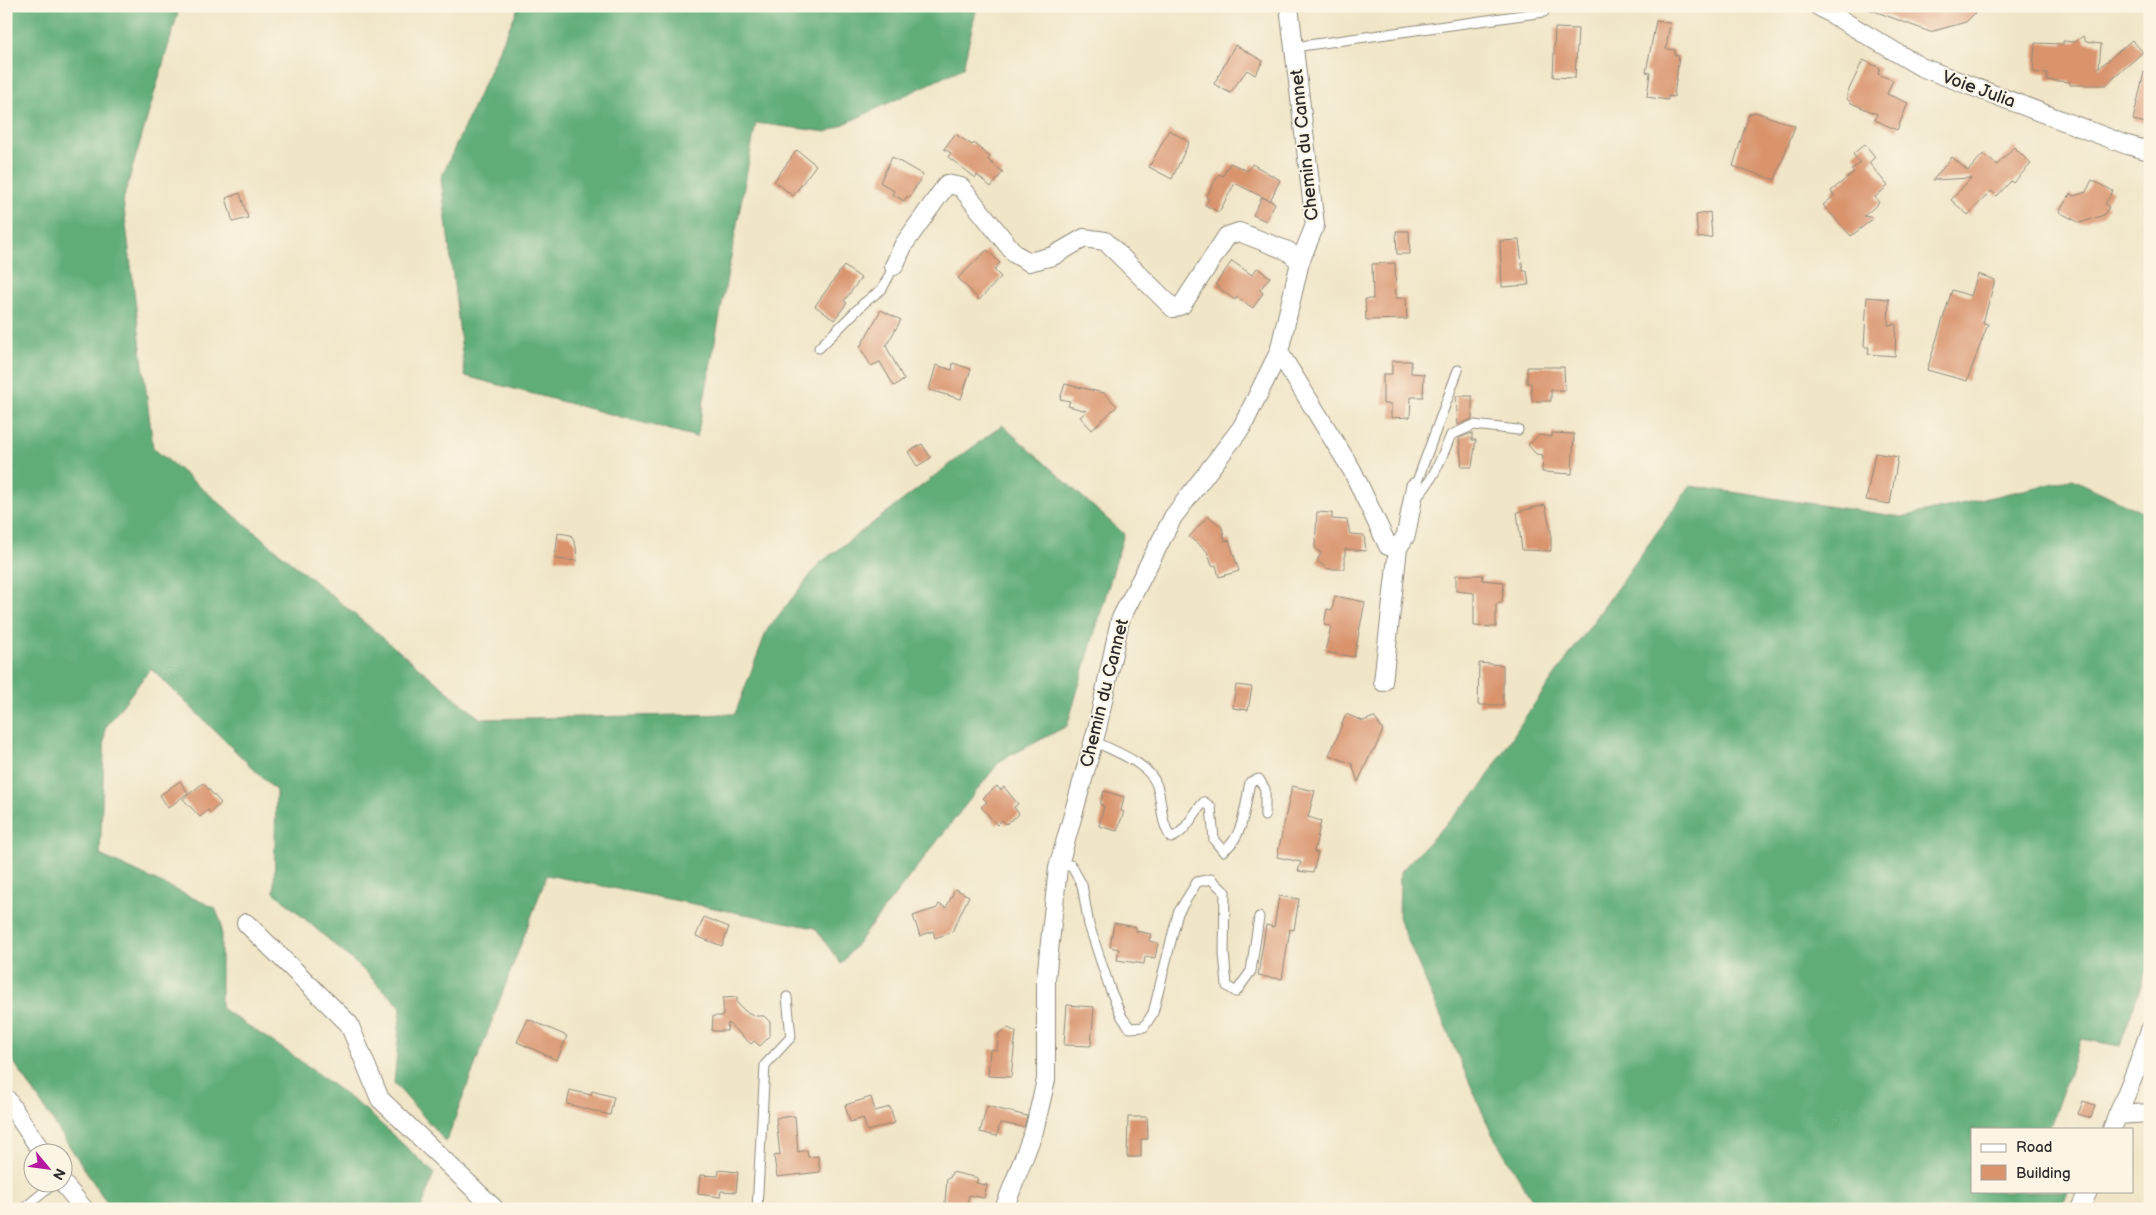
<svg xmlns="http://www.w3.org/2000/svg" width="2156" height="1215" font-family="'Balsamiq Sans',sans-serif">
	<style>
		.forest { fill: #60ad78; stroke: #466c52 }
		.building { fill: #d9946e }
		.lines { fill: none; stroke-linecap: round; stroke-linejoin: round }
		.lane-casing { stroke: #8e8879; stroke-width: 11 }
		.street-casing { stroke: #8e8879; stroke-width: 20 }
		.lane { stroke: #fff; stroke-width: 9 }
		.street { stroke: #fff; stroke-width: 18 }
		.labels { text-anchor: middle; stroke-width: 4; stroke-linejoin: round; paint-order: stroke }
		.street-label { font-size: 18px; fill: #2b2b2b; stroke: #fcf5e5 }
	</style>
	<rect width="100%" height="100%" fill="#fcf5e5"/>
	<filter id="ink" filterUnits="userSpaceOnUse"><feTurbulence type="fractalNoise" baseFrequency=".02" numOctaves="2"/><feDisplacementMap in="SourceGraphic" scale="10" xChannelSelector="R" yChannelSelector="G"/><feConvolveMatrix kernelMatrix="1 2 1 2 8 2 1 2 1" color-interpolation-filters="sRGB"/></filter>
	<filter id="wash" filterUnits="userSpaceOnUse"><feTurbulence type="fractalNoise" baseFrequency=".0096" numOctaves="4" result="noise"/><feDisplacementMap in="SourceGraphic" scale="20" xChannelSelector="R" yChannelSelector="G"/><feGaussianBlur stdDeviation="1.12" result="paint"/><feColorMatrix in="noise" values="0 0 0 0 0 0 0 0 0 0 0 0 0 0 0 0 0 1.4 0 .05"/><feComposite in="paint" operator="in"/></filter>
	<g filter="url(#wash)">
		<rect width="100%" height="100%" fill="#f0e5c7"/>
		<path class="forest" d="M 6,6 L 180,6 L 123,200 L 153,448 L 481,719 L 735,714 L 767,630 L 820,563 L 1002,425 L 1124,534 L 1067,726 L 1000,761 L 841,964 L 815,928 L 547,875 L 446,1142 L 394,1083 L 401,1007 L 360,967 L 274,892 L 276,791 L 151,668 L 105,728 L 100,855 L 215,908 L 221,922 L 221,1008 L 291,1054 L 367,1111 L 434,1173 L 421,1209 L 111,1209 L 6,1050 Z
			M 519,6 L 977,6 L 963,68 L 827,132 L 756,123 L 697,437 L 465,376 L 441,178 Z
			M 2073,479 L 2150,516 L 2150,958 L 2120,1046 L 2081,1039 L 2049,1129 L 1972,1129 L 1972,1191 L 2068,1191 L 2061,1209 L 1538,1209 L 1491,1132 L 1399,920 L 1400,872 L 1479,790 L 1526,716 L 1690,486 L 1902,517 Z"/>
		<g id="blocks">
			<path class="building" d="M 1869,6 L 1982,6 L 1966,22 L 1930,32 L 1869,9 Z
				M 1656,21 L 1670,23 L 1666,49 L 1675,50 L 1675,55 L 1679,56 L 1674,97 L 1668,96 L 1668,100 L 1647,97 L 1650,73 L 1646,72 Z
				M 1555,28 L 1578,29 L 1575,78 L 1553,77 Z
				M 2083,36 L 2086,42 L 2101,44 L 2099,68 L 2132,40 L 2143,52 L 2106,85 L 2070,85 L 2070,82 L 2047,80 L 2047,73 L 2033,72 L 2035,43 L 2063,44 L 2063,41 L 2075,42 Z
				M 1235,45 L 1263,61 L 1255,75 L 1247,70 L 1230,93 L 1214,84 Z
				M 1863,60 L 1880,68 L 1878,74 L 1893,80 L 1887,94 L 1908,103 L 1897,130 L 1875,120 L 1877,114 L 1851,103 L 1847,99 L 1847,94 Z
				M 2144,72 L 2150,73 L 2150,124 L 2133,120 Z
				M 1755,112 L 1795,126 L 1775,180 L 1733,166 L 1749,114 Z
				M 1169,130 L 1189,142 L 1172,179 L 1149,167 Z
				M 955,134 L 972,145 L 974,143 L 990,157 L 988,160 L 1003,172 L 991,187 L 977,175 L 976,178 L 948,157 L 951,153 L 944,149 Z
				M 1865,144 L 1875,157 L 1869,163 L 1888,186 L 1875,197 L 1879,203 L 1864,216 L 1874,218 L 1851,236 L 1823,205 L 1834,196 L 1831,191 L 1854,172 L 1851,170 L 1860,163 L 1853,154 Z
				M 2014,147 L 2031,164 L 2013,183 L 2011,181 L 1997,196 L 1991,191 L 1968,215 L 1951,200 L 1971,178 L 1933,180 L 1952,157 L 1968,171 L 1983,154 L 1997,165 Z
				M 797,150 L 816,165 L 793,196 L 774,181 Z
				M 892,157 L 923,175 L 909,198 L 907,196 L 904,201 L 892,194 L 894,191 L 880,182 Z
				M 1230,163 L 1248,171 L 1252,164 L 1280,180 L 1270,201 L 1235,183 L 1219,212 L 1205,205 L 1209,199 L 1206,197 L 1219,174 L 1223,176 Z
				M 2092,180 L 2113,191 L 2105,204 L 2109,207 L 2104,215 L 2080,223 L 2059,212 L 2070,194 L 2074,196 L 2086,192 Z
				M 240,193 L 248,218 L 233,222 L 226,198 Z
				M 1262,197 L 1275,203 L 1266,221 L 1253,215 Z
				M 1710,212 L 1712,237 L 1698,238 L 1696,215 Z
				M 1396,231 L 1409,231 L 1410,254 L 1397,254 Z
				M 1519,240 L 1523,271 L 1527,271 L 1529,285 L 1502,287 L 1500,241 Z
				M 987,250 L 1000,263 L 994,270 L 1001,277 L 979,300 L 958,278 Z
				M 1232,261 L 1252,275 L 1257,268 L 1270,277 L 1260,290 L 1263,293 L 1253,308 L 1237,297 L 1235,300 L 1215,285 Z
				M 1395,263 L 1396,298 L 1406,298 L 1407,319 L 1366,320 L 1365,299 L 1373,299 L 1372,264 Z
				M 844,266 L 861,278 L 844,301 L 847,303 L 834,320 L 815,306 Z
				M 1978,274 L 1995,280 L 1983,323 L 1988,324 L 1967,381 L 1927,370 L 1952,290 L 1971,296 Z
				M 1867,297 L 1889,299 L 1888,325 L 1896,324 L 1895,356 L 1868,354 L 1869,347 L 1864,347 Z
				M 881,310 L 901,320 L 886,346 L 904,380 L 894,386 L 880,362 L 871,366 L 860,347 Z
				M 1392,361 L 1411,361 L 1411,373 L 1424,374 L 1423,397 L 1411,397 L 1410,417 L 1391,418 L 1391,404 L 1383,404 L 1383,374 L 1392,374 Z
				M 953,363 L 971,369 L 961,399 L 929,390 L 936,365 L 952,370 Z
				M 1527,367 L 1564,367 L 1565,390 L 1551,390 L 1551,401 L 1532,401 L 1531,383 L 1527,383 Z
				M 1065,384 L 1104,393 L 1117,406 L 1092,430 L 1080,417 L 1087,411 L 1068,406 L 1070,401 L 1060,399 Z
				M 1456,396 L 1472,396 L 1472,419 L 1458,425 Z
				M 1472,433 L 1472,440 L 1476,440 L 1472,467 L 1462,467 L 1459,438 Z
				M 1552,433 L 1574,434 L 1572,474 L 1542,472 L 1543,455 L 1536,454 L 1528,445 L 1539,435 L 1552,437 Z
				M 922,444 L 931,458 L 917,466 L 908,452 Z
				M 1875,453 L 1898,457 L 1890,504 L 1866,500 Z
				M 1545,505 L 1551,531 L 1551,551 L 1522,550 L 1517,512 Z
				M 1317,512 L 1332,513 L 1332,519 L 1347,520 L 1350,534 L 1364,535 L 1366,551 L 1345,549 L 1345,569 L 1328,569 L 1317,561 L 1321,553 L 1315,548 Z
				M 1208,516 L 1222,527 L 1225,541 L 1229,540 L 1239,571 L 1219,577 L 1216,565 L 1212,566 L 1207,551 L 1189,537 Z
				M 558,533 L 571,535 L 576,546 L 577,561 L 555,559 Z
				M 1456,575 L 1483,575 L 1482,580 L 1504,582 L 1502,603 L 1496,604 L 1496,627 L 1474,626 L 1474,593 L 1456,591 Z
				M 1335,596 L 1365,602 L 1354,657 L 1325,652 L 1331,626 L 1324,625 L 1327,609 L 1332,610 Z
				M 1479,663 L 1503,665 L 1503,705 L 1478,705 Z
				M 1236,685 L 1252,687 L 1248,710 L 1233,708 Z
				M 1346,714 L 1363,721 L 1374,717 L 1383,730 L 1375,749 L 1372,751 L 1358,782 L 1352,764 L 1329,755 L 1336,740 Z
				M 180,781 L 188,793 L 168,808 L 160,795 Z
				M 203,783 L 221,803 L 210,813 L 208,810 L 200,817 L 183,799 Z
				M 997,786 L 1000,790 L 1004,787 L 1018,804 L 1014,807 L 1019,814 L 1006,824 L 1002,820 L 997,825 L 981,807 L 987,802 L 983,798 Z
				M 1292,786 L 1315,791 L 1308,817 L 1321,821 L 1314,852 L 1318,853 L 1313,873 L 1298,871 L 1301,862 L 1277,857 Z
				M 1104,791 L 1124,797 L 1121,811 L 1124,812 L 1117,831 L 1099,826 L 1104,806 L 1100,805 Z
				M 955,889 L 969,896 L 952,932 L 935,938 L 933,931 L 920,936 L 913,916 L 937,908 L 939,904 L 946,908 Z
				M 1279,896 L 1299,899 L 1294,930 L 1290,929 L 1282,979 L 1258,976 L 1266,925 L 1274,927 Z
				M 704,917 L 729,927 L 722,946 L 696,936 Z
				M 1114,923 L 1136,927 L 1136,931 L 1151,934 L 1149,941 L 1158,943 L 1155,958 L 1145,956 L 1144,964 L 1117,960 L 1119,949 L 1110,947 Z
				M 737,997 L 737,1003 L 745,1011 L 756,1016 L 764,1016 L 770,1022 L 770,1036 L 760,1046 L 754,1041 L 751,1044 L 728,1023 L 727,1031 L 712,1031 L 713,1016 L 723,1016 L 723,998 Z
				M 1067,1005 L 1094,1007 L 1091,1046 L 1064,1045 Z
				M 528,1019 L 567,1036 L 557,1060 L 517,1042 Z
				M 1008,1028 L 1016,1032 L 1011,1077 L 988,1076 L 990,1049 L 997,1050 L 999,1033 Z
				M 570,1090 L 591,1095 L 592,1091 L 614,1097 L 610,1115 L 567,1104 Z
				M 871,1097 L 875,1111 L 890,1107 L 895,1123 L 867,1131 L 863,1118 L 850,1122 L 845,1105 Z
				M 2083,1101 L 2095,1105 L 2091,1118 L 2078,1114 Z
				M 987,1106 L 1027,1116 L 1024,1127 L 1000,1123 L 997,1136 L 980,1132 Z
				M 795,1116 L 798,1152 L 807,1150 L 808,1157 L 818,1156 L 820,1172 L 777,1177 L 774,1156 L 780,1155 L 776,1118 Z
				M 1128,1117 L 1147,1117 L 1148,1139 L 1141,1139 L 1141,1157 L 1127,1157 Z
				M 719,1170 L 738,1172 L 736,1192 L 721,1191 L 720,1197 L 698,1194 L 700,1175 L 718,1176 Z
				M 952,1172 L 978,1178 L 976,1183 L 987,1185 L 984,1198 L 969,1195 L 966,1208 L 945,1203 L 947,1178 L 950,1178 Z"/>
		</g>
	</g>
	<g filter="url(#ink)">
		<use href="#blocks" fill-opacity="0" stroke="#8e8879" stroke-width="1"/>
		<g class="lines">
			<defs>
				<path id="lane" d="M 1294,47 L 1544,12
					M 819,348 L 864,303 L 882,289 L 894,266
					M 1415,487 L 1458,370
					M 1416,498 C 1434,480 1441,458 1451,435 L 1474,425 L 1518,430
					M 1094,741 C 1113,751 1150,763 1157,786 C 1163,804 1160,822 1171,838 C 1186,833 1193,813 1204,802 L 1211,807 L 1214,840 L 1223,851 C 1244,838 1245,805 1250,782 L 1259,779 L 1265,789 L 1265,816
					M 1058,868 L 1071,865 L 1082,885 L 1089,925 L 1110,989 L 1122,1017 L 1130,1028 L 1144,1027 L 1153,1013 L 1178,913 L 1197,882 L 1211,879 L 1225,892 L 1224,953 L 1227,986 L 1236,992 L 1251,971 L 1259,917
					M 23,1209 L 56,1182
					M 757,1209 L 765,1065 L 791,1037 L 787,997"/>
				<path id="street" d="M 1818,6 L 1921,67 L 2127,145 L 2150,151
					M 894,266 L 904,244 L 947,184 L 961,187 L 1015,254 L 1029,262 L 1053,256 L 1084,238 L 1105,241 L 1173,308 L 1182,305 L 1227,236 L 1239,232 L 1288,251 L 1300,262
					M 1279,352 L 1352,470 L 1388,546 L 1398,548
					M 1383,682 L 1398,548 L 1406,535 L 1415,487
					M 246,923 L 349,1024 L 380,1099 L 495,1209
					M 6,1098 L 42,1152
					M 2117,1115 L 2150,1113
					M 2112,1129 L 2138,1065 L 2150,1030
					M 62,1182 L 84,1209
					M 1004,1209 L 1034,1131 L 1046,1080 L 1046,979 L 1058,868 L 1097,729 L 1120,620 L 1173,517 L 1242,427 L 1279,352 L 1300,262 L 1315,225 L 1289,6
					M 2080,1209 L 2088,1191"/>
			</defs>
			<use href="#lane" class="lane-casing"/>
			<use href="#street" class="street-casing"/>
			<use href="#lane" class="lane"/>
			<use href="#street" class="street"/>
		</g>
	</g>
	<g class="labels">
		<g class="street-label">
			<text transform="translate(1979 89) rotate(20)" y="6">Voie Julia</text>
			<text transform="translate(1304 145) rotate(-96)" y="6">Chemin du Cannet</text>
			<text transform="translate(1104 693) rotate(-76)" y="6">Chemin du Cannet</text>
		</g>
	</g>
	<rect width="2156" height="1215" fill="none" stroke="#fcf5e5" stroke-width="25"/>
	<rect x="1971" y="1128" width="162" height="65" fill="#fcf5e5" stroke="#a8a49b"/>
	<rect x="1981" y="1144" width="25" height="8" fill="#ffffff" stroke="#a8a49b"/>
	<text x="2016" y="1152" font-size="15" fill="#2b2b2b">Road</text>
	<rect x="1981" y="1165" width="25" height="15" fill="#d9946e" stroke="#a8a49b"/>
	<text x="2016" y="1178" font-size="15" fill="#2b2b2b">Building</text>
	<g transform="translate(48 1168) rotate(119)"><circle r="24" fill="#fcf5e5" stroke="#a8a49b"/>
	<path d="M0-4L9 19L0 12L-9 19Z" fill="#b5179e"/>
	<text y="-8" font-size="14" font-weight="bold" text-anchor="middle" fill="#2b2b2b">N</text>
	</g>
</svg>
